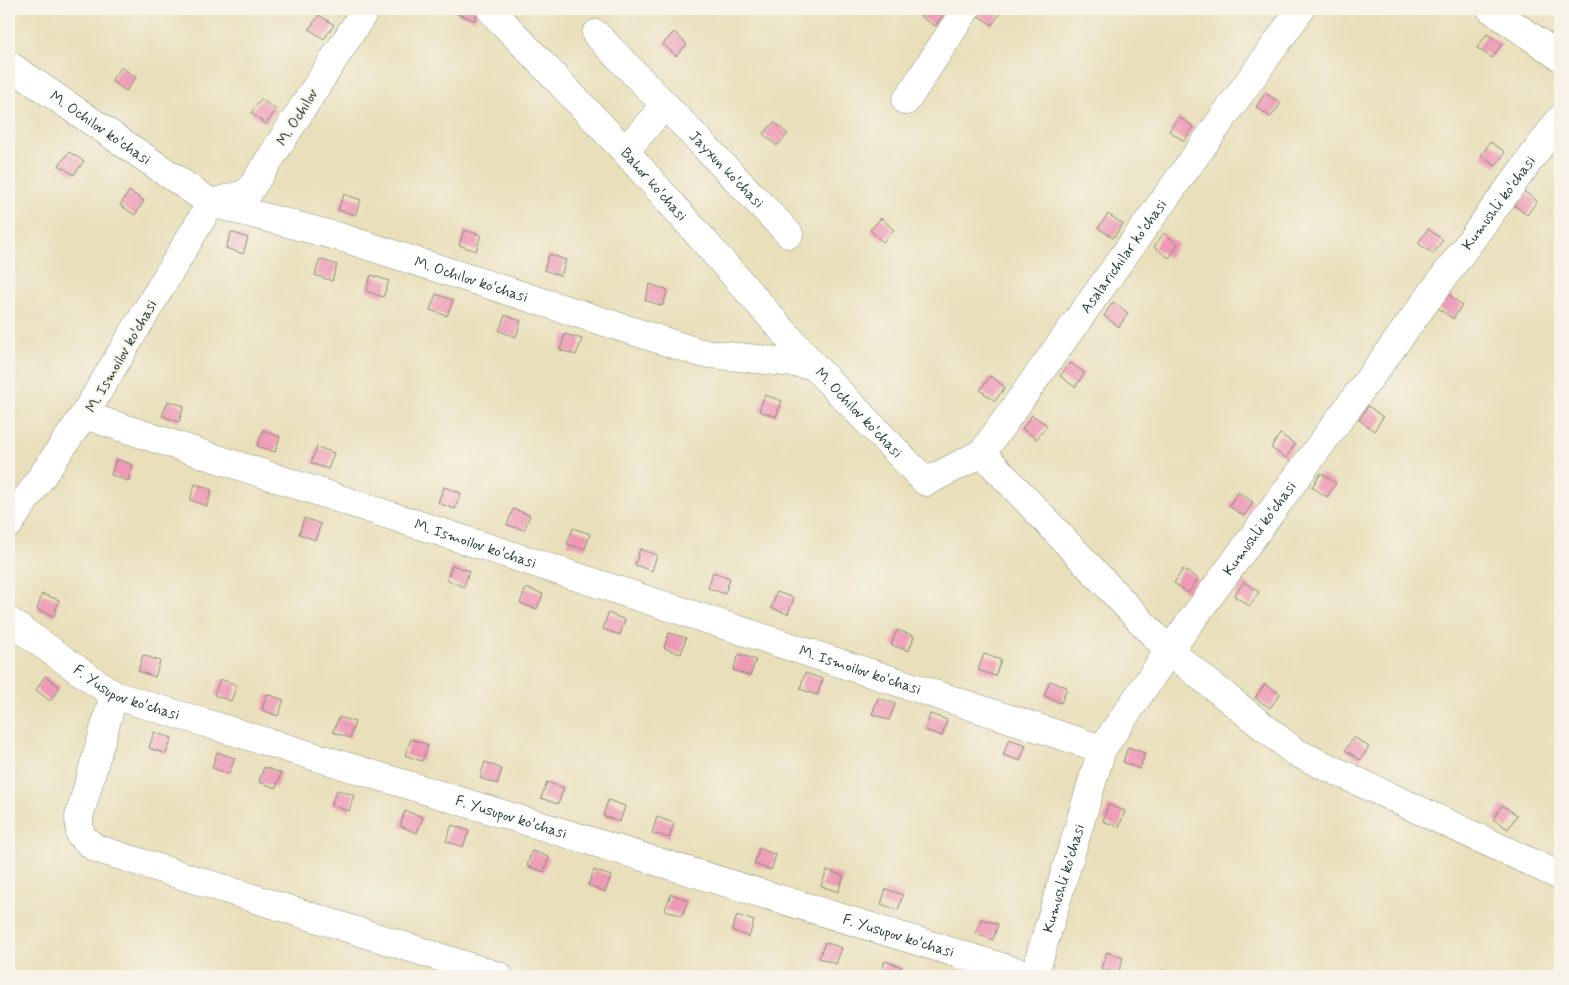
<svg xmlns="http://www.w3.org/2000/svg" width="1569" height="985" font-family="Mynerve,sans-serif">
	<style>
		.building { fill: #ee9ab6 }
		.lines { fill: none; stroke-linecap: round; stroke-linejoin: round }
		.street-casing { stroke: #848e77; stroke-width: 29 }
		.street { stroke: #fff; stroke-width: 28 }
		.labels { text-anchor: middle; stroke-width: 4; stroke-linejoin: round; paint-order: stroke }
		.street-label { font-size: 15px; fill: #1f3d34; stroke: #f7f3e8 }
	</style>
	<rect width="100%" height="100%" fill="#f7f3e8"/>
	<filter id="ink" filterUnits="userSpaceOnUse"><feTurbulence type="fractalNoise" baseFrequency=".02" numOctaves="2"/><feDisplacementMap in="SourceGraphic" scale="10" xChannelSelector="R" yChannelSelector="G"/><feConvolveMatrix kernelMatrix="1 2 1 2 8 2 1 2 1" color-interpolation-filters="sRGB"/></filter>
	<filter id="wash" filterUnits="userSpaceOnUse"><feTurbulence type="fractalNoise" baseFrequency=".0096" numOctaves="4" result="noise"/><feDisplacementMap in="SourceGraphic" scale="20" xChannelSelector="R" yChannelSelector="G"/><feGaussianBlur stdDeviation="1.12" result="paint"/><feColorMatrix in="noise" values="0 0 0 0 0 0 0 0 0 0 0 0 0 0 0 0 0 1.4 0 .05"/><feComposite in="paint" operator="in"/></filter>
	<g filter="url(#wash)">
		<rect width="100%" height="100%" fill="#e9dfba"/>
		<g id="blocks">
			<path class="building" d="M 459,9 L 478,9 L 475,20 L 457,14 Z
				M 925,9 L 940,9 L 945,12 L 935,26 L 920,16 Z
				M 982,9 L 998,9 L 1002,11 L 992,25 L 977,15 Z
				M 319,15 L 334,25 L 324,39 L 309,29 Z
				M 674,32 L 687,44 L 676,56 L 663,44 Z
				M 1487,34 L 1502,44 L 1492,58 L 1477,48 Z
				M 121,67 L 136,77 L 126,91 L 111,81 Z
				M 1265,93 L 1281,103 L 1271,117 L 1256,107 Z
				M 261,99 L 276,110 L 266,124 L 251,113 Z
				M 1179,117 L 1194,127 L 1184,141 L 1169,131 Z
				M 774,122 L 788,134 L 777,146 L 763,134 Z
				M 1490,142 L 1505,152 L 1496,166 L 1481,156 Z
				M 69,152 L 84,161 L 74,175 L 59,165 Z
				M 1522,190 L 1537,201 L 1527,215 L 1512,204 Z
				M 129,191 L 144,201 L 135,215 L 120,205 Z
				M 344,194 L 361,200 L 355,215 L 338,210 Z
				M 1108,214 L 1123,224 L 1113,238 L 1098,228 Z
				M 881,218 L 894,230 L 883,242 L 870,230 Z
				M 1428,229 L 1443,240 L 1433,254 L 1418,243 Z
				M 464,230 L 481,235 L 476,251 L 459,245 Z
				M 231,232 L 248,238 L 243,254 L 226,248 Z
				M 1164,233 L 1178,244 L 1169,258 L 1154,247 Z
				M 549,254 L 566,260 L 561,276 L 544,270 Z
				M 320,259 L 337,265 L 332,281 L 315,275 Z
				M 371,275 L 389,281 L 383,297 L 366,291 Z
				M 650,284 L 668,290 L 662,306 L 645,300 Z
				M 436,294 L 453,300 L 447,316 L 430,310 Z
				M 1448,294 L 1462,305 L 1453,319 L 1438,308 Z
				M 1113,302 L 1128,313 L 1119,327 L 1104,316 Z
				M 505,315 L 521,321 L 516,337 L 499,331 Z
				M 565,334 L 582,339 L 576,355 L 560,350 Z
				M 1070,363 L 1085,373 L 1075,387 L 1060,376 Z
				M 990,376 L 1005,387 L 995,401 L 980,390 Z
				M 765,395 L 782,401 L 776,417 L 759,411 Z
				M 168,401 L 184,406 L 179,422 L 162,416 Z
				M 1368,406 L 1383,417 L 1374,431 L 1359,420 Z
				M 1032,415 L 1047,425 L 1037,439 L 1022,429 Z
				M 263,430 L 280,437 L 275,452 L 257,446 Z
				M 1280,434 L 1295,444 L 1286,458 L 1271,448 Z
				M 317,447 L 334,453 L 328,469 L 311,463 Z
				M 116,459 L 133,465 L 128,481 L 111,475 Z
				M 1321,473 L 1336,483 L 1327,497 L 1312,487 Z
				M 195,484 L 212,490 L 207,506 L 190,500 Z
				M 444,487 L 461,493 L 455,509 L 438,503 Z
				M 1238,492 L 1253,502 L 1244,516 L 1229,506 Z
				M 513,509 L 530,515 L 524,530 L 507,525 Z
				M 304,518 L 321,524 L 315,540 L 299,534 Z
				M 573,528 L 590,534 L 585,549 L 567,544 Z
				M 640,549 L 657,555 L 652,571 L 635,565 Z
				M 452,565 L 469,571 L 464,587 L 447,580 Z
				M 1183,569 L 1198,579 L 1188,593 L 1174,583 Z
				M 713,572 L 730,578 L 725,594 L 708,588 Z
				M 1244,582 L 1259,592 L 1250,606 L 1234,596 Z
				M 526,588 L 543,594 L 537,609 L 520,603 Z
				M 777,592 L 794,598 L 788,614 L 771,608 Z
				M 42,594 L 59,600 L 54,616 L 37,610 Z
				M 608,613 L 625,620 L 620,635 L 603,629 Z
				M 897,630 L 914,636 L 909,651 L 891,645 Z
				M 669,633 L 686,638 L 681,654 L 664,648 Z
				M 739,654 L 756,660 L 750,676 L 733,670 Z
				M 984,654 L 1001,660 L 995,676 L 978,670 Z
				M 143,655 L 160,661 L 155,677 L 138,671 Z
				M 805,673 L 823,679 L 817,695 L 800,689 Z
				M 45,676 L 60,687 L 50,701 L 36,690 Z
				M 220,679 L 237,685 L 231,701 L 214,695 Z
				M 1050,681 L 1067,687 L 1061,703 L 1044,696 Z
				M 1265,684 L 1280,694 L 1270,708 L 1255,698 Z
				M 267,694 L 284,700 L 278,716 L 262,710 Z
				M 878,698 L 895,704 L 889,720 L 872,714 Z
				M 930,714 L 947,720 L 942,736 L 925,730 Z
				M 339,717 L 355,722 L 350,738 L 333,732 Z
				M 154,732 L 172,738 L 166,754 L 149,748 Z
				M 1354,737 L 1369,747 L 1360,760 L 1345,750 Z
				M 411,739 L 428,745 L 422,761 L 405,755 Z
				M 1009,739 L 1026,745 L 1020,761 L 1003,755 Z
				M 1128,747 L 1145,753 L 1140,769 L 1123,762 Z
				M 217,752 L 235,758 L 229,774 L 212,768 Z
				M 485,762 L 502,769 L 497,784 L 480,778 Z
				M 264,767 L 281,773 L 276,788 L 259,782 Z
				M 547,782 L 564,788 L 558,804 L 541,798 Z
				M 337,790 L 354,795 L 349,811 L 331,805 Z
				M 608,800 L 625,806 L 620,822 L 603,816 Z
				M 1108,805 L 1125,811 L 1119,827 L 1103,821 Z
				M 1502,805 L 1517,815 L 1508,829 L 1493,819 Z
				M 405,811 L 423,817 L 417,833 L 400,826 Z
				M 657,817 L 674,823 L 669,838 L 652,833 Z
				M 452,825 L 469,831 L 463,847 L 446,841 Z
				M 759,848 L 776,855 L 771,870 L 754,864 Z
				M 532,851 L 549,857 L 544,872 L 527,866 Z
				M 594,870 L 611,876 L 605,892 L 588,885 Z
				M 827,870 L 844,876 L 838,892 L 821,886 Z
				M 886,889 L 903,895 L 898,910 L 881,904 Z
				M 671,894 L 688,900 L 682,916 L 665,910 Z
				M 737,915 L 754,921 L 749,937 L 732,930 Z
				M 981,919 L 998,924 L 993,940 L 976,934 Z
				M 825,942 L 842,948 L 836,964 L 819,958 Z
				M 1107,952 L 1123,958 L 1118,974 L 1101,968 Z
				M 885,961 L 902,967 L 899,976 L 880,976 Z
				M 1162,970 L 1179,976 L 1160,976 Z"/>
		</g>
	</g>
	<g filter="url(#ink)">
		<use href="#blocks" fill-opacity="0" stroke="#848e77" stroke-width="1"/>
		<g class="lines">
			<defs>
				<g id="street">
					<path id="s1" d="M 366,9 L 248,193 L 211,203 L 84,415 L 1102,749"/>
					<path id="s2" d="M 490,9 L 625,151 L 813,365"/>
					<path d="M 1491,9 L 1560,57"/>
					<path d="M 596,34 L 665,105"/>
					<path id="s3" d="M 9,65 L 211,203 L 340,237 L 701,353 L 813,365 L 926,482 L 982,453 L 1301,9"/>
					<path d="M 906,101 L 966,9"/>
					<path id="s4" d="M 625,151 L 665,105 L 789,234"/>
					<path d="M 982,453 L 1169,651 L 1295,752 L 1560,876"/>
					<path d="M 9,524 L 84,415"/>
					<path id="s5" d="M 9,621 L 114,695 L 1031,976"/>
					<path d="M 114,695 L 79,817 L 80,835 L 95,848 L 499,976"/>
					<path id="s6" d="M 1034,976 L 1102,749 L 1169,651 L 1560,119"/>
				</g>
			</defs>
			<use href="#street" class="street-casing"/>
			<use href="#street" class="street"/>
		</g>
	</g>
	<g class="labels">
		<g class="street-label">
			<text transform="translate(297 117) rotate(-58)" y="5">M. Ochilov</text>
			<text dy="5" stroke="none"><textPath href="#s3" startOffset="111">M. Ochilov ko'chasi</textPath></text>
			<text dy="5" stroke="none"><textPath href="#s4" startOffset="150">Jayxun ko'chasi</textPath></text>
			<text dy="5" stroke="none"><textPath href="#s2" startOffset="240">Bahor ko'chasi</textPath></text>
			<text dy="5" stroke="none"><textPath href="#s6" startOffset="912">Kumushli ko'chasi</textPath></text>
			<text dy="5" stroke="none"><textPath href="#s3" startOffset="1338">Asalarichilar ko'chasi</textPath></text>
			<text dy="5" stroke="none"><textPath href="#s3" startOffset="516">M. Ochilov ko'chasi</textPath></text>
			<text transform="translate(121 356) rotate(-60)" y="5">M. Ismoilov ko'chasi</text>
			<text dy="5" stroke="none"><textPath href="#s3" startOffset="936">M. Ochilov ko'chasi</textPath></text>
			<text dy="5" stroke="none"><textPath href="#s6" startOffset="508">Kumushli ko'chasi</textPath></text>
			<text dy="5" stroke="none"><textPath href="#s1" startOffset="916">M. Ismoilov ko'chasi</textPath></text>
			<text dy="5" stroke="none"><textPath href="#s1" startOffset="1321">M. Ismoilov ko'chasi</textPath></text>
			<text dy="5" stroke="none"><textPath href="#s5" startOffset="139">F. Yusupov ko'chasi</textPath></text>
			<text dy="5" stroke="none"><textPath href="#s5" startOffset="544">F. Yusupov ko'chasi</textPath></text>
			<text dy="5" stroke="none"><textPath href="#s6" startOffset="102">Kumushli ko'chasi</textPath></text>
			<text dy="5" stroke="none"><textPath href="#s5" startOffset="949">F. Yusupov ko'chasi</textPath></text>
		</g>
	</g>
	<rect width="1569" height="985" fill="none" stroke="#f7f3e8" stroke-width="30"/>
</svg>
